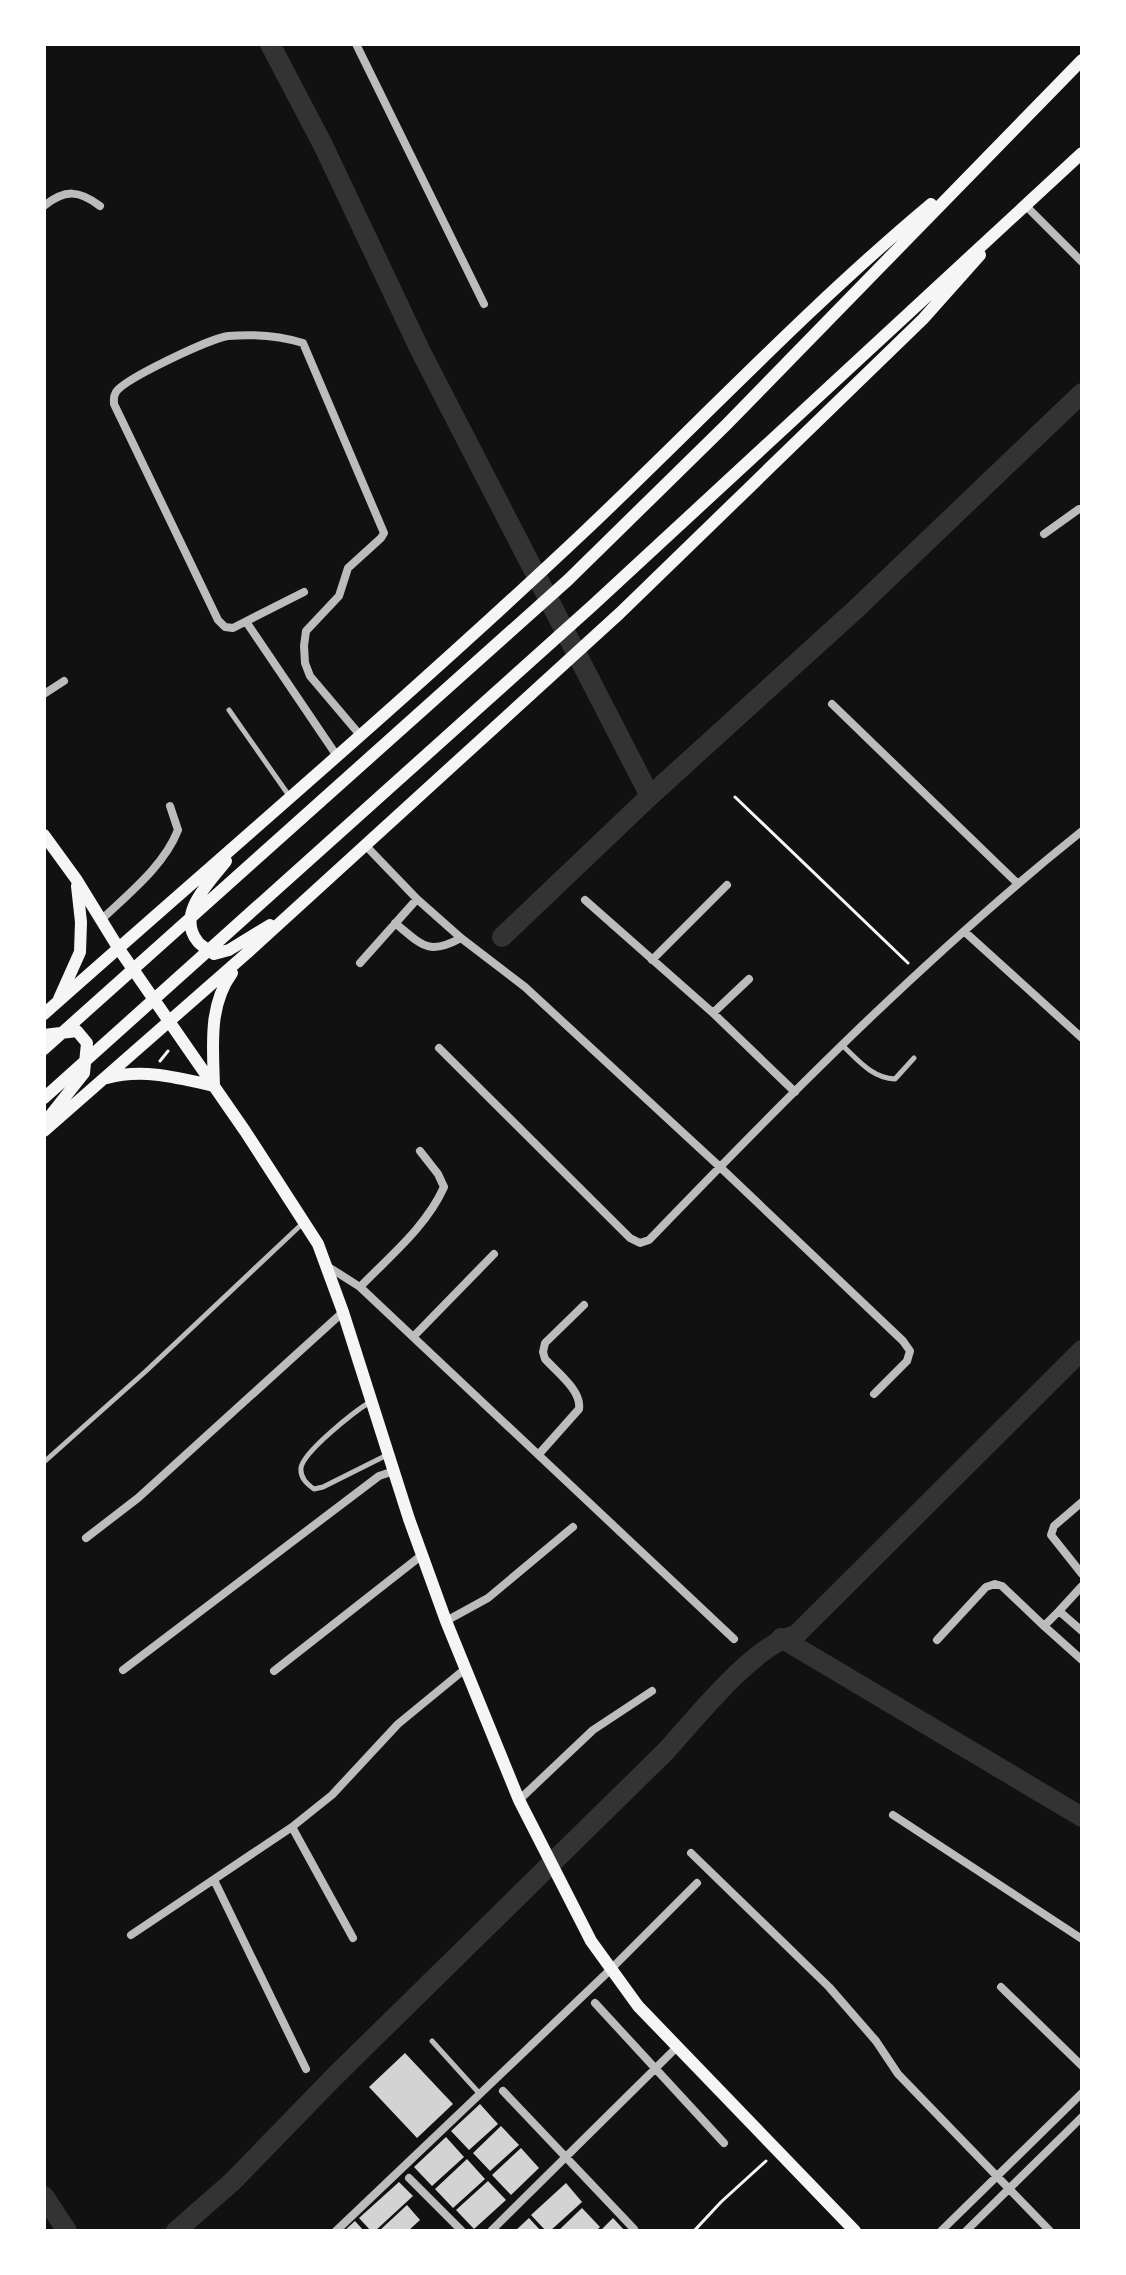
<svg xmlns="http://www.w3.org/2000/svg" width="1126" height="2275" font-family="'IBM Plex Serif',serif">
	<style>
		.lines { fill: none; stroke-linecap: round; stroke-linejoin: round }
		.canal { stroke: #333; stroke-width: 20 }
		.building { fill: #d3d3d3 }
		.path { stroke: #f5f5f5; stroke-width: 3 }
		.service { stroke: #bcbcbc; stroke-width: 5 }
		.minor { stroke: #bcbcbc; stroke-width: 8 }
		.secondary { stroke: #f5f5f5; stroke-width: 12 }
	</style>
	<rect width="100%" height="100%" fill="#111"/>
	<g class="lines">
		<path class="canal" d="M 270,44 L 323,145 L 420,350 L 650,796
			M 502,937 L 650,796 L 856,609 L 1082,393
			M 781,1638 L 1082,1817
			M 44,2196 L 67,2231
			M 176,2231 L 232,2182 L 335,2076 L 666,1751 C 695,1719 755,1643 796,1635 L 1082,1350"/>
	</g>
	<path class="building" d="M 405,2053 L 453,2104 L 417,2138 L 369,2087 Z
		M 480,2104 L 498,2124 L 469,2150 L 451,2131 Z
		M 501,2126 L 519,2145 L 490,2171 L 473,2153 Z
		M 446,2137 L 464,2157 L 432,2186 L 414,2167 Z
		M 521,2148 L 539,2168 L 511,2195 L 492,2175 Z
		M 467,2159 L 485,2179 L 453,2208 L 435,2189 Z
		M 488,2181 L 506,2200 L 474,2229 L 456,2210 Z
		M 399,2182 L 413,2196 L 375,2231 L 371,2231 L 359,2218 Z
		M 566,2183 L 582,2202 L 550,2231 L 546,2231 L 531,2215 Z
		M 407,2205 L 420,2220 L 408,2231 L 379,2231 Z
		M 582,2208 L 600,2227 L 596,2231 L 558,2231 Z
		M 529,2218 L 541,2231 L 515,2231 Z
		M 613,2218 L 625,2231 L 600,2231 Z
		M 355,2221 L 364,2231 L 344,2231 Z"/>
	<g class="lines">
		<path class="path" d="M 735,797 L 908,963
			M 160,1061 L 168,1051
			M 694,2231 L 721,2202 L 766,2161"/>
		<path class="service" d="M 229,710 L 290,797
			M 843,1046 C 858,1060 872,1078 895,1079 L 914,1058
			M 370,1402 C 355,1411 303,1452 301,1468 C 300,1478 307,1484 314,1489 L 323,1487 L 389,1454
			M 44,1462 L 146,1371 L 303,1223
			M 432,2041 L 479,2093"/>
		<path class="minor" d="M 356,44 L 484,304
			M 1025,205 L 1082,262
			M 44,206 C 65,189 79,190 100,206
			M 1044,534 L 1079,509 L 1082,509
			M 304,592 L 233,628 L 225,627 L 218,620 L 114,404 C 114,398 113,397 116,392 C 124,379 211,338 228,336 C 252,334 280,336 303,343 L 384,533 L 381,538 L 348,568 L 339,596 L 306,631 L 304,646 L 305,663 L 310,676 L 360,735
			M 247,623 L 337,756
			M 44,694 L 64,681
			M 832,704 L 1017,883
			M 366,846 L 417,899 L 461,938 L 525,987 L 720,1167 L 903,1341 L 910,1351 L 907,1361 L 874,1394
			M 585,900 L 713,1013 L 795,1092
			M 101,920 C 128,894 164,866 178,830 L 170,806
			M 395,923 C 422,945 428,956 461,938
			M 965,932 L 1082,1038
			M 652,960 L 727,885
			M 360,963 L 417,899
			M 713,1013 L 749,979
			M 439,1048 L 630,1238 L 640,1243 L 649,1240 C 787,1097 927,955 1082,831
			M 327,1266 L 360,1287 L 734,1639
			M 360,1287 C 390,1256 426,1227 444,1187 L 438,1174 L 420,1151
			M 414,1336 L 494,1254
			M 539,1454 L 579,1409 C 582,1391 557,1372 545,1359 L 543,1352 L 545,1343 L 584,1305
			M 1082,1502 L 1054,1526 L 1051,1535 L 1082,1574
			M 86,1538 L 138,1498 L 343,1312
			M 1082,1586 L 1059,1611 L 1082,1631
			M 446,1621 L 488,1598 L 573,1527
			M 1044,1626 L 1082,1660
			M 937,1640 L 986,1587 L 995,1584 L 1002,1586 L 1044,1626 L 1059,1611
			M 123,1670 L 379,1476 L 394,1471
			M 274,1671 L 422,1555
			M 519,1800 L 593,1730 L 652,1691
			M 893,1815 L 1082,1939
			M 292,1827 L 353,1938
			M 691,1853 L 829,1987 L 876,2041 L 898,2074 L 1050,2231
			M 214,1880 L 306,2069
			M 131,1935 L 292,1827 L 332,1795 L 398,1724 L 465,1669
			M 1001,1987 L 1082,2066
			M 595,2003 L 724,2143
			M 503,2091 L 634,2229
			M 409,2178 L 462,2231
			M 336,2231 L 610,1970 L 697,1883
			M 491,2231 L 676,2048
			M 941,2231 L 1082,2093
			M 966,2231 L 1082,2117"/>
		<path class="secondary" d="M 44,835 L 76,879 L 119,949 L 245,1131 L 318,1244 L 343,1312 L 409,1519 L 446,1621 L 519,1800 L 591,1941 L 638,2006 L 855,2231
			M 226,861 C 210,882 175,914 198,942 C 201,946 209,950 214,954 L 229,950 L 270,925
			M 59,999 L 80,952 L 81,922 L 77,886
			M 44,1014 C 224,854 409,697 585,531 C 700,422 809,306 931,204
			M 44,1035 L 77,1031 L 87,1043 L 84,1073 L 46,1121
			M 44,1049 L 568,580 L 726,425 L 1082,60
			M 107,1078 C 143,1068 179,1078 214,1086
			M 214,1086 C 213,1046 208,1006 232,973
			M 44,1098 L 592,606 L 1082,153
			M 44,1131 L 247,953 L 620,613 L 923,319 L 980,255"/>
	</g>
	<rect width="1126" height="2275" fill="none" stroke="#ffffff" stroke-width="92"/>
</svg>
